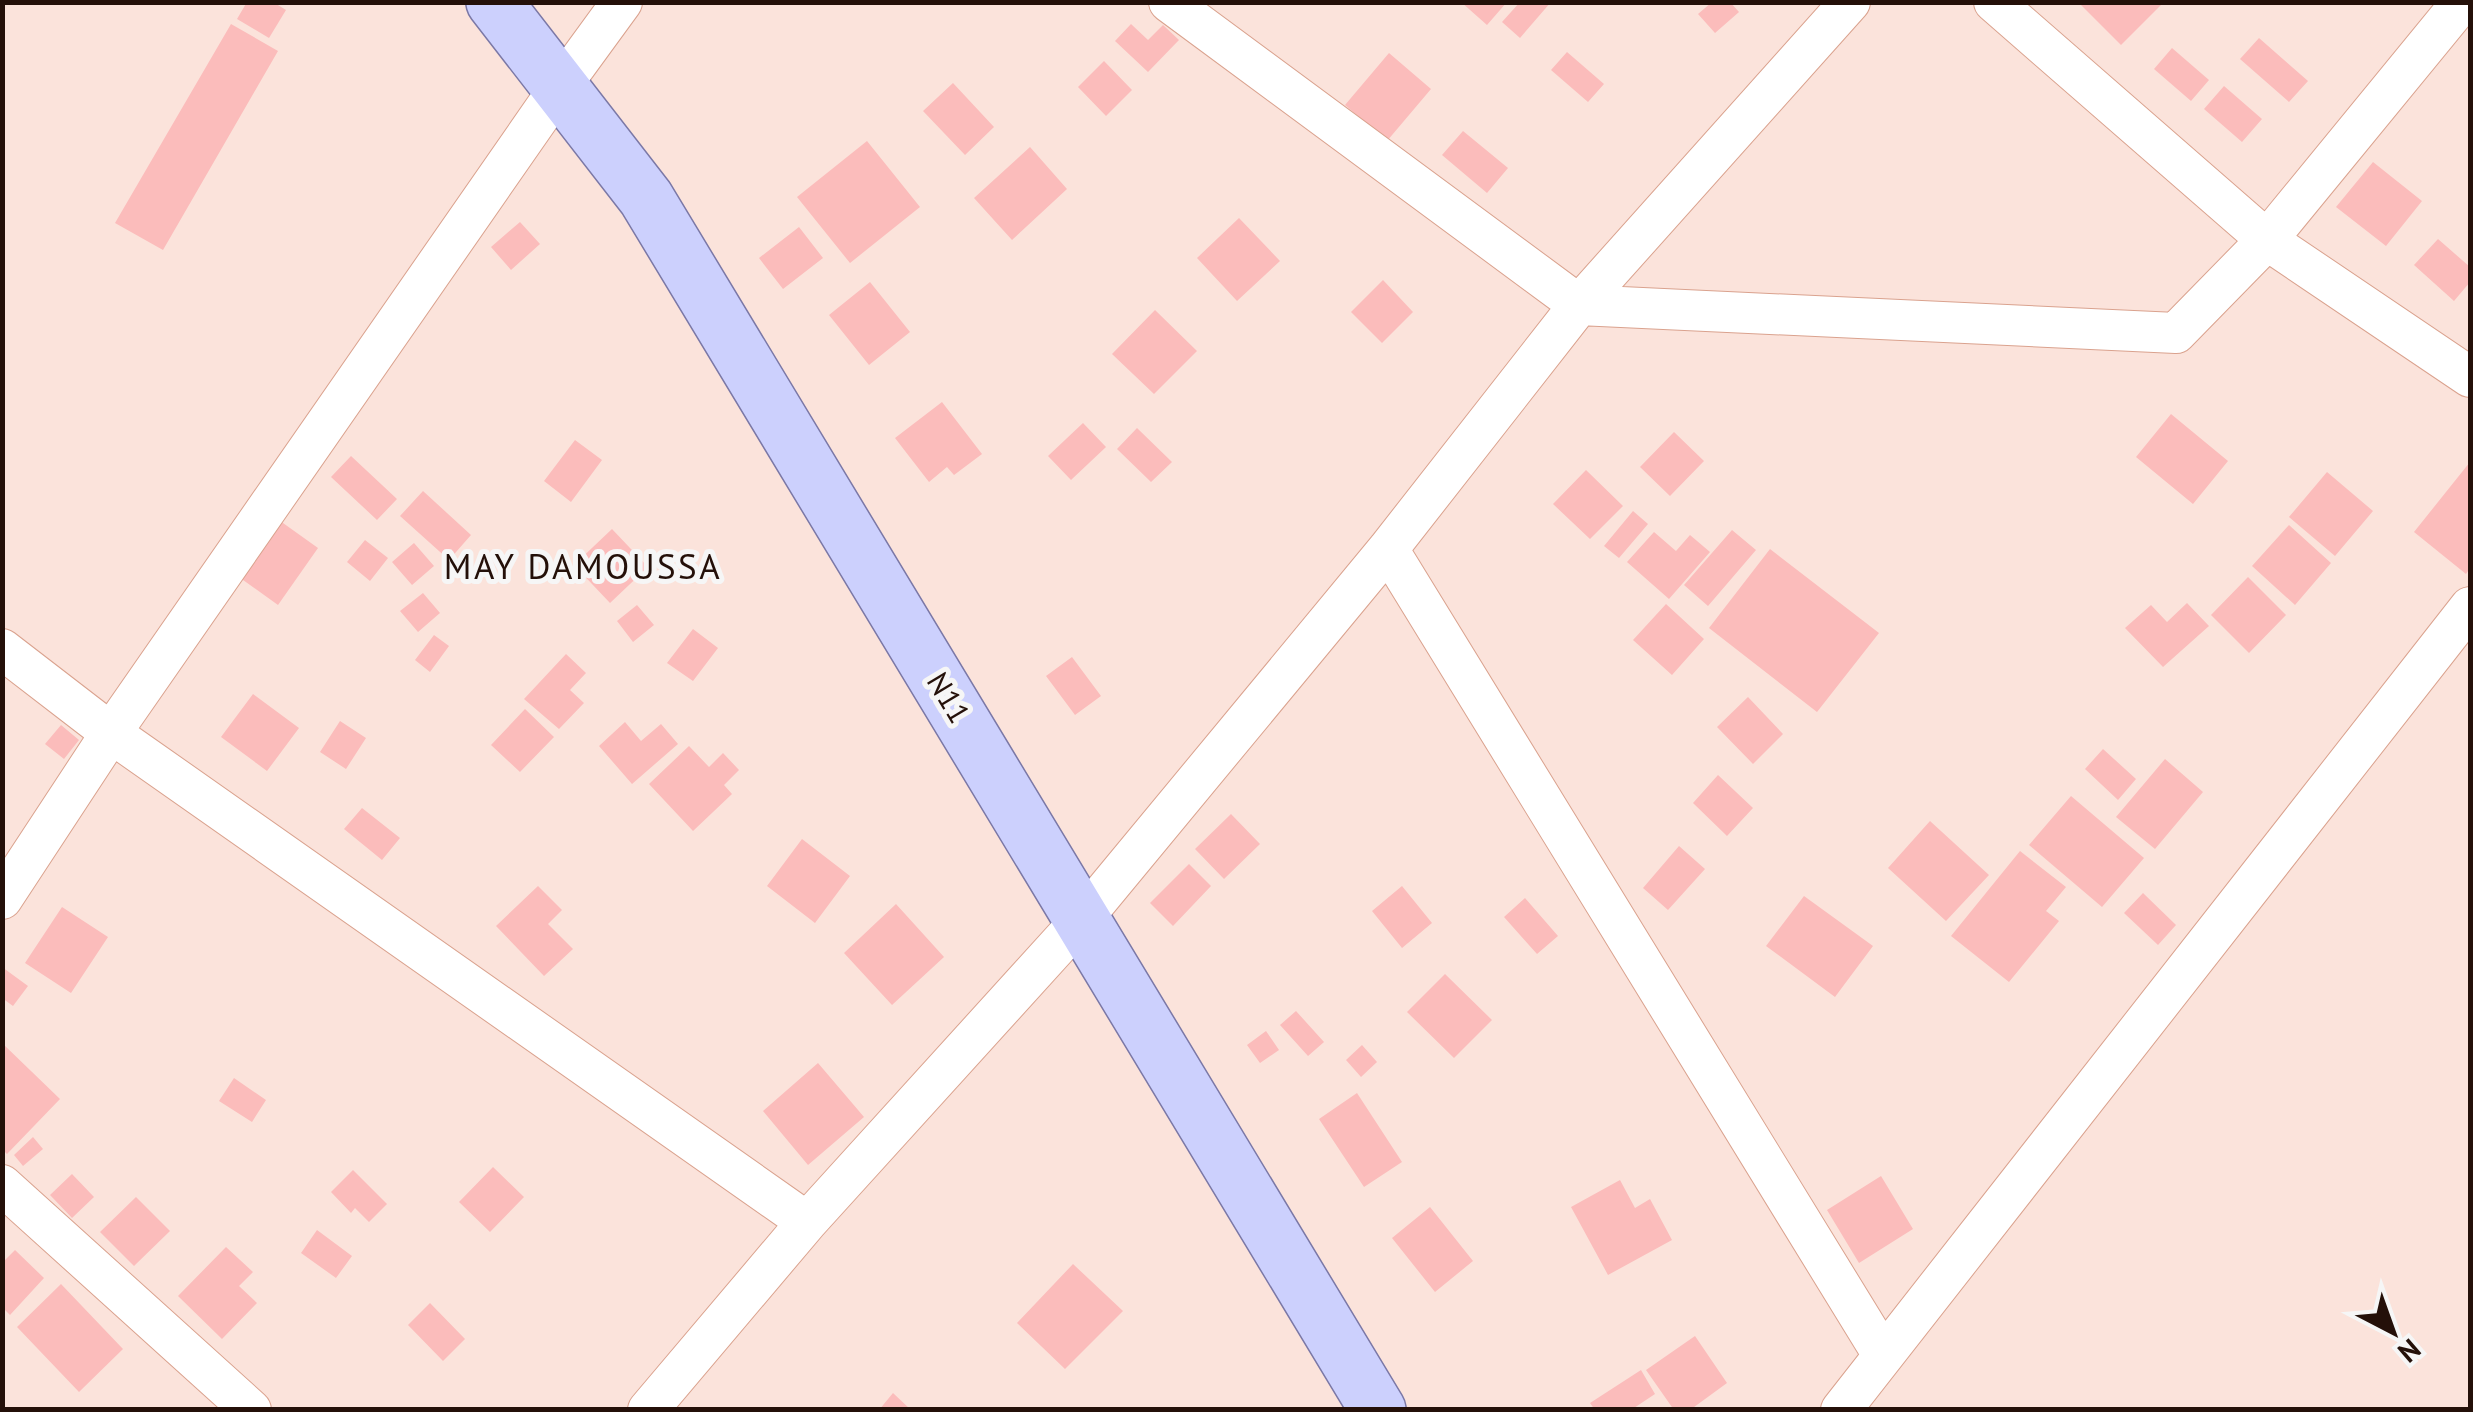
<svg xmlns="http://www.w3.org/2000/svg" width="2473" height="1412" font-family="'PT Sans',sans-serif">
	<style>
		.building { fill: #fbbcbb }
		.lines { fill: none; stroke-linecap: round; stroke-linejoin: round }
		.street-casing { stroke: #daa28e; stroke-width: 42 }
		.primary-casing { stroke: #7b78a6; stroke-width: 58 }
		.street { stroke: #fff; stroke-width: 40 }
		.primary { stroke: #ccd0fd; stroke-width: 55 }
		.labels { text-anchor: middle; stroke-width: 10; stroke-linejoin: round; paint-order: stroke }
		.street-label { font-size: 30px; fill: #241009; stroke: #f6f6f6 }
		.quarter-label { font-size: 35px; letter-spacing: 2.5px; fill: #241009; stroke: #f6f6f6 }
	</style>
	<rect width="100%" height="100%" fill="#fbe3db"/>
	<path class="building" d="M 247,2 L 273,2 L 286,10 L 269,38 L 237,19 Z
		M 1461,2 L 1507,2 L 1487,25 Z
		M 1520,2 L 1551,2 L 1520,38 L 1502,22 Z
		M 1712,2 L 1730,2 L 1739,12 L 1715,33 L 1698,14 Z
		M 2078,2 L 2158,2 L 2161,5 L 2121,45 Z
		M 231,24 L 278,51 L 163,250 L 115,223 Z
		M 1131,24 L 1148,40 L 1163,25 L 1179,40 L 1148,72 L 1115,41 Z
		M 2259,38 L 2308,81 L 2289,102 L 2240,59 Z
		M 2172,48 L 2209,80 L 2191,101 L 2154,69 Z
		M 1567,52 L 1604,84 L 1588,102 L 1551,70 Z
		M 1389,53 L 1431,89 L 1387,141 L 1345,105 Z
		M 1104,61 L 1132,90 L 1106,116 L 1078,87 Z
		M 953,83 L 994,127 L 965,155 L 923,111 Z
		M 2224,86 L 2262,119 L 2242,142 L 2204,109 Z
		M 1463,131 L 1508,168 L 1487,193 L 1442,155 Z
		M 867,141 L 920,207 L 850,263 L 797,197 Z
		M 1030,147 L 1067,189 L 1012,240 L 974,198 Z
		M 2373,162 L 2422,201 L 2386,246 L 2336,207 Z
		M 1239,218 L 1280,261 L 1237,301 L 1197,258 Z
		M 520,222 L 540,244 L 511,270 L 491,247 Z
		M 799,227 L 823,258 L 783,289 L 759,258 Z
		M 2438,239 L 2470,267 L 2470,282 L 2454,301 L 2414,265 Z
		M 1383,280 L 1413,312 L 1382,343 L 1351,312 Z
		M 870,282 L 910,332 L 869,365 L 829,315 Z
		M 1155,310 L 1197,351 L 1154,394 L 1112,354 Z
		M 942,402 L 982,454 L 954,475 L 947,467 L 929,482 L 895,438 Z
		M 2171,414 L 2228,461 L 2193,504 L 2136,457 Z
		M 1083,423 L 1106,447 L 1071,480 L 1048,456 Z
		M 1137,428 L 1172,462 L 1151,482 L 1117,449 Z
		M 1674,432 L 1704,461 L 1670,496 L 1640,467 Z
		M 575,440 L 602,460 L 571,502 L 544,481 Z
		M 351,456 L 397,499 L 377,520 L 331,477 Z
		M 2470,462 L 2470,568 L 2466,574 L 2414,532 Z
		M 1586,470 L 1623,506 L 1590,539 L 1553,504 Z
		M 2327,472 L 2373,511 L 2335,556 L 2289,517 Z
		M 423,491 L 471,535 L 449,560 L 400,516 Z
		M 1633,511 L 1648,524 L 1619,558 L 1604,546 Z
		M 276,518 L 318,548 L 278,605 L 236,575 Z
		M 2289,525 L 2331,563 L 2295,605 L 2252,566 Z
		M 612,529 L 648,567 L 610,603 L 574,565 Z
		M 1732,530 L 1756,550 L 1708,606 L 1684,585 Z
		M 1654,532 L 1676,551 L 1690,535 L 1710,552 L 1669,599 L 1627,562 Z
		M 365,540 L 388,558 L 370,581 L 347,562 Z
		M 414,543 L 434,566 L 412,585 L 392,562 Z
		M 1770,549 L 1879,633 L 1817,712 L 1709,628 Z
		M 2248,577 L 2286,615 L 2249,653 L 2211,615 Z
		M 423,593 L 440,613 L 418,632 L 400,611 Z
		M 2187,603 L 2209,626 L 2163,667 L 2125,628 L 2151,605 L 2167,622 Z
		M 1666,604 L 1704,639 L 1672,675 L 1633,640 Z
		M 637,605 L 654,625 L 633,642 L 617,621 Z
		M 693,629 L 718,648 L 693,681 L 667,663 Z
		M 434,635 L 449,646 L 430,672 L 415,660 Z
		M 566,654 L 586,673 L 570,690 L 584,703 L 559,729 L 524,699 Z
		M 1072,657 L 1101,696 L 1075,715 L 1046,676 Z
		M 253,694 L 299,728 L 267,771 L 221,737 Z
		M 1748,697 L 1783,734 L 1753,764 L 1717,727 Z
		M 525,709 L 554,737 L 520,772 L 491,745 Z
		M 340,721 L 366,738 L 346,769 L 320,752 Z
		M 625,722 L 641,741 L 661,724 L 678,744 L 632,784 L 599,746 Z
		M 61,725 L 79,740 L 64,759 L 45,744 Z
		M 689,746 L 709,767 L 723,753 L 739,770 L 724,785 L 732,794 L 693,831 L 649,784 Z
		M 2103,749 L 2136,779 L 2118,800 L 2085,769 Z
		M 2165,759 L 2203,792 L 2155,849 L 2116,817 Z
		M 1718,775 L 1753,808 L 1727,836 L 1693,803 Z
		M 2071,796 L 2144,858 L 2102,907 L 2029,845 Z
		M 362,808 L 400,838 L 382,860 L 344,829 Z
		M 1231,814 L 1260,844 L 1224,879 L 1195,849 Z
		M 1930,821 L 1989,875 L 1946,921 L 1888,868 Z
		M 802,839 L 850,876 L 815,923 L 767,886 Z
		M 1679,846 L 1705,869 L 1668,910 L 1643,888 Z
		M 2020,851 L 2066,887 L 2046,911 L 2059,921 L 2009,982 L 1951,936 Z
		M 1189,864 L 1211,886 L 1173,926 L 1150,903 Z
		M 538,886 L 562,910 L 548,924 L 573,949 L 544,976 L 496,926 Z
		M 1402,886 L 1432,923 L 1402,948 L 1372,911 Z
		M 2143,893 L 2176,925 L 2158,945 L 2124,913 Z
		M 1804,896 L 1873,946 L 1835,997 L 1766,946 Z
		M 1525,898 L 1558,936 L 1537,954 L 1504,917 Z
		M 896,904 L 944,957 L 892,1005 L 844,953 Z
		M 62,907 L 108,937 L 71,993 L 25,963 Z
		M 2,967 L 28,986 L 13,1006 L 2,998 Z
		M 1445,974 L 1492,1020 L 1454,1058 L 1407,1012 Z
		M 1296,1011 L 1324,1042 L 1308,1056 L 1280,1025 Z
		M 1266,1031 L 1279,1050 L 1260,1063 L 1247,1045 Z
		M 2,1043 L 60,1099 L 7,1154 L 2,1149 Z
		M 1362,1045 L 1377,1062 L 1361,1077 L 1346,1060 Z
		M 818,1063 L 864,1117 L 808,1165 L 763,1111 Z
		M 234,1078 L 266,1100 L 252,1122 L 219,1101 Z
		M 1357,1093 L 1402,1162 L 1364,1187 L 1319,1119 Z
		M 33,1137 L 43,1149 L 23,1166 L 14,1155 Z
		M 493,1167 L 524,1197 L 490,1232 L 459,1202 Z
		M 353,1170 L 387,1204 L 369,1222 L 355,1208 L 351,1213 L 331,1192 Z
		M 72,1174 L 94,1197 L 72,1218 L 50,1195 Z
		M 1881,1176 L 1913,1229 L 1859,1263 L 1827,1210 Z
		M 1620,1180 L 1635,1208 L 1650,1199 L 1672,1240 L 1608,1275 L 1571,1207 Z
		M 136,1197 L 170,1231 L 134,1266 L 100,1232 Z
		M 1430,1207 L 1473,1261 L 1435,1292 L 1392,1238 Z
		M 317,1230 L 352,1256 L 336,1278 L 301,1253 Z
		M 226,1247 L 253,1272 L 239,1286 L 257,1303 L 222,1339 L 178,1296 Z
		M 15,1250 L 44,1278 L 10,1315 L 2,1307 L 2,1263 Z
		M 1073,1264 L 1123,1311 L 1065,1369 L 1017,1323 Z
		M 61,1284 L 123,1349 L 79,1392 L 17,1327 Z
		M 430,1303 L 465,1339 L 443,1361 L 408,1325 Z
		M 1695,1336 L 1727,1383 L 1690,1410 L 1674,1410 L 1646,1370 Z
		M 1641,1370 L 1655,1394 L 1631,1410 L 1595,1410 L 1590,1403 Z
		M 893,1393 L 911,1410 L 879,1410 Z"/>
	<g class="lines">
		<defs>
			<path id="street" d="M 1169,2 L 1579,305 L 2176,333 L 2267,240 L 2462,2
				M 1994,2 L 2267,240 L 2470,377
				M 1388,549 L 1883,1355
				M 2,649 L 111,733 L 807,1222
				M 2,899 L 111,733 L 560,87 L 622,2
				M 2,1185 L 251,1410
				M 648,1410 L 807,1222 L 1082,919 L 1388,549 L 1579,305 L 1850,2
				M 1841,1410 L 2470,607"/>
			<path id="primary" d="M 494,2 L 646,198 L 1378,1410"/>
		</defs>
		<use href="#street" class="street-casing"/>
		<use href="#primary" class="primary-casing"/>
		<use href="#street" class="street"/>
		<use href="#primary" class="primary"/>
	</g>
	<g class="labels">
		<g class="street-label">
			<text transform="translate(948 698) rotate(59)" y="10">N11</text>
		</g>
		<g class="quarter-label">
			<text x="583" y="579">MAY DAMOUSSA</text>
		</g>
	</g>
	<rect width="2473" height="1412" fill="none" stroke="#241009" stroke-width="10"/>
	<g transform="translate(2393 1332) rotate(139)" stroke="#f6f6f6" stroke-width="8" paint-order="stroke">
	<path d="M0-8L18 38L0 25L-18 38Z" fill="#241009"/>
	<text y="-15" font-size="28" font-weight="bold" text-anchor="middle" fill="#241009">N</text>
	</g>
</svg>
